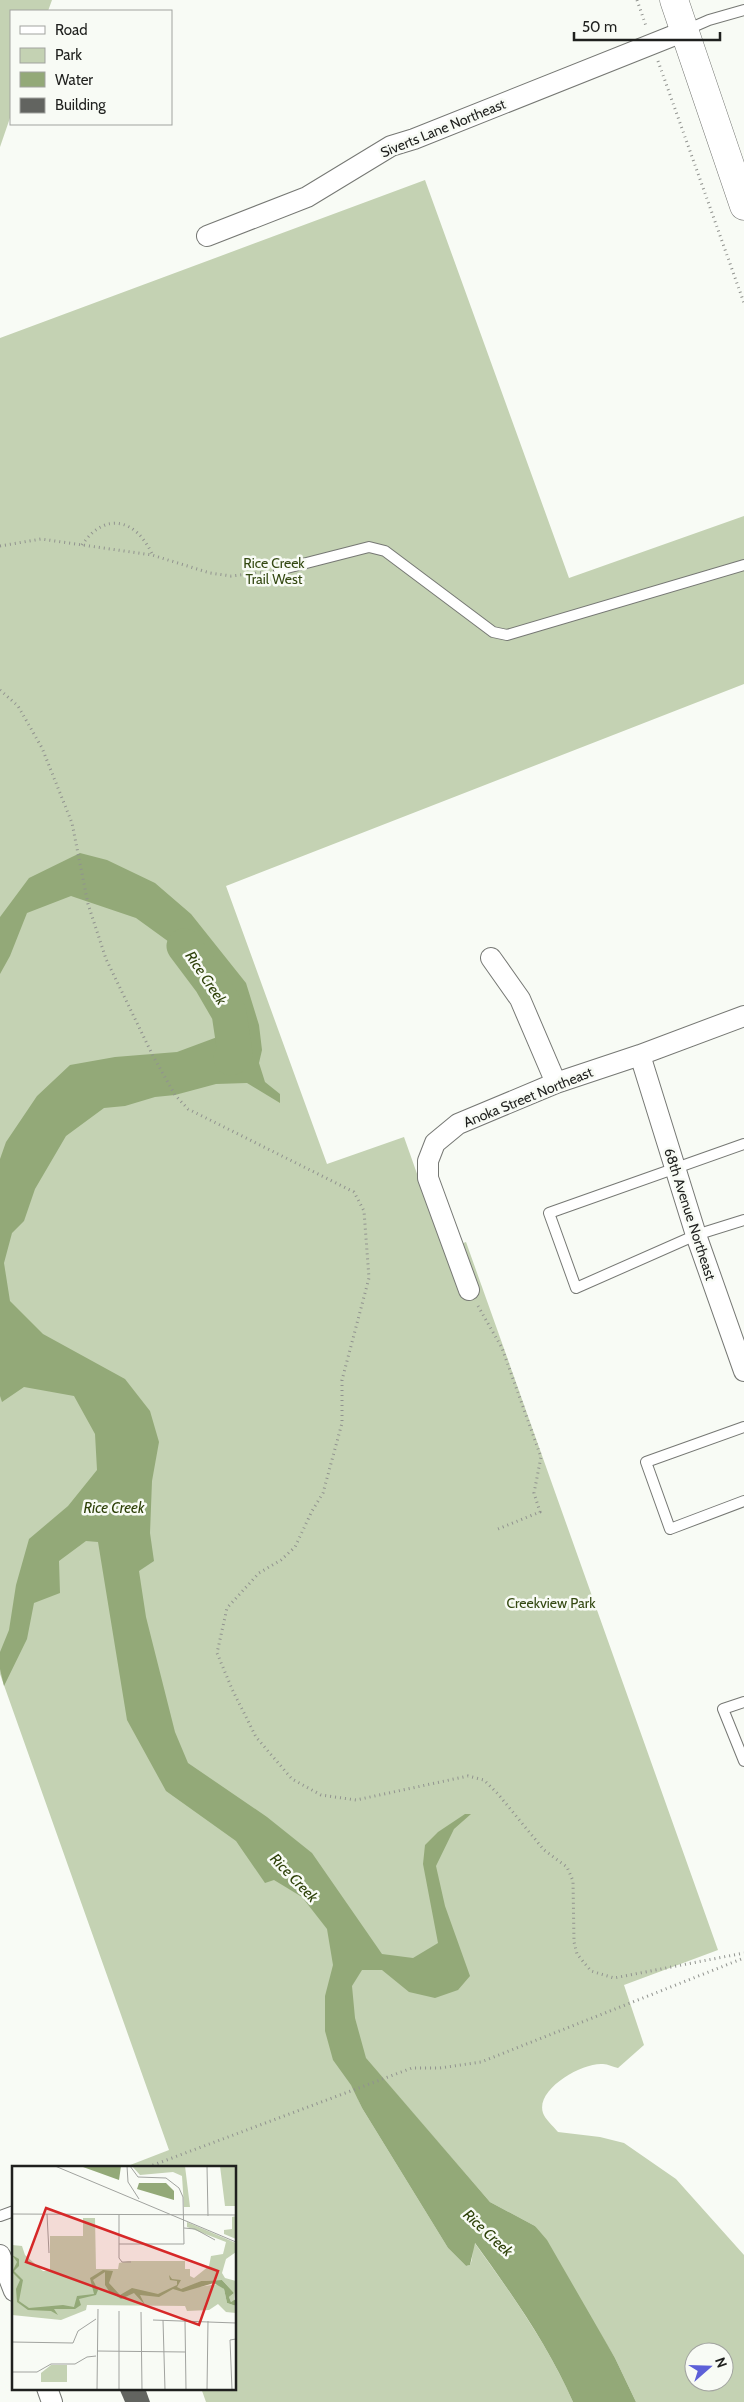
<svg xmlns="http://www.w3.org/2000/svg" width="744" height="2402" font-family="Cabin,sans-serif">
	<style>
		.green { fill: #c4d2b3; fill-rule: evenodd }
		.water { fill: #93a978 }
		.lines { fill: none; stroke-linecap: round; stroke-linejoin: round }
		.river { stroke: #93a978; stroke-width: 35 }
		.building { fill: #626460 }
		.lane-casing { stroke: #767874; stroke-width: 12 }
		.street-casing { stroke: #767874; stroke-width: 22 }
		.secondary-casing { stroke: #767874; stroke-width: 29 }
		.path { stroke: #91938f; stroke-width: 3; stroke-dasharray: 1 4; stroke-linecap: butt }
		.lane { stroke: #fff; stroke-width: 10 }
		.street { stroke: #fff; stroke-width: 20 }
		.secondary { stroke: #fff; stroke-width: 28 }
		.labels { text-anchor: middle; stroke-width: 5; stroke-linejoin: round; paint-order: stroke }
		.street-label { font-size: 14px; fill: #1f201e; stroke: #f8fbf5 }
		.park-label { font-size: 14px; fill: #344912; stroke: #f8fbf5 }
		.water-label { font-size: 15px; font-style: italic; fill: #2e4109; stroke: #f8fbf5 }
		.inset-road { fill: none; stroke: #a1a39f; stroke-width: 1 }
		.view { fill: #d62828; fill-opacity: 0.15; stroke: #d62828; stroke-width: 2.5 }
		.inset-edge { fill: none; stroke: #1f201e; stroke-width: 2.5 }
	</style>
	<rect width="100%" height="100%" fill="#f8fbf5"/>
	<path class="green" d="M 0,0 L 52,0 L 48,11 L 11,11 L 11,115 L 0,147 Z
		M 425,180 L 569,578 L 744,516 L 744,684 L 226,886 L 327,1164 L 404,1137 L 444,1250 L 466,1242 L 718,1950 L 624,1985 L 644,2045 L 618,2068 C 613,2067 608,2064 603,2064 C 583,2062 535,2089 543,2113 C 545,2119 553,2126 558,2132 L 600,2137 L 624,2143 L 676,2179 L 744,2255 L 744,2402 L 636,2402 L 615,2358 L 535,2226 L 490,2202 L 379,2074 L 358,2099 L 362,2108 L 448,2248 L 466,2266 L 470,2265 C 474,2257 471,2250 474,2242 C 511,2293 548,2345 573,2402 L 206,2402 L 201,2388 L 235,2388 L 235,2167 L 125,2167 L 169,2150 L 0,1674 L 0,338 ZM 694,2352 L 724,2352 L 724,2382 L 694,2382 Z"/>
	<path class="water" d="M 80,853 L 107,860 L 155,883 L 191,914 L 246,983 L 259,1025 L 262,1050 L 259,1063 L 265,1082 L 280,1094 L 280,1103 L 247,1083 L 216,1084 L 175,1095 L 155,1097 L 125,1106 L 104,1108 L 66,1136 L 35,1189 L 24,1221 L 12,1233 L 4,1263 L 10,1301 L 43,1334 L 125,1379 L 150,1411 L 159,1442 L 152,1481 L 150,1533 L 154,1561 L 139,1571 L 146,1617 L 175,1732 L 188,1763 L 267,1817 L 312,1853 L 382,1954 L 413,1958 L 438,1943 L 423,1864 L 425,1845 L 438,1832 L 465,1814 L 471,1814 L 454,1829 L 436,1866 L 445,1906 L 470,1976 L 458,1990 L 435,1998 L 409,1992 L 382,1970 L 362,1970 L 352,1986 L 355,2018 L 366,2058 L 490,2202 L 535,2226 L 547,2240 L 615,2358 L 636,2402 L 573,2402 C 548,2345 511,2293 475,2243 L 470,2265 L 466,2266 L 448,2248 L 362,2108 L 351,2085 L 333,2060 L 325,2031 L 325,1996 L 333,1965 L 327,1929 L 302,1897 L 274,1880 L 265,1883 L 236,1841 L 166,1791 L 127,1720 L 98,1542 L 86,1541 L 59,1561 L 60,1593 L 34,1603 L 27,1639 L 4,1686 L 0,1669 L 0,1652 L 9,1630 L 16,1585 L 29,1539 L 68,1506 L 97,1470 L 95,1434 L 74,1396 L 24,1387 L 2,1402 L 0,1396 L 0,1159 L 6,1142 L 37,1096 L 70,1065 L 115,1057 L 177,1052 L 220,1036 L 229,1013 L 211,982 L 176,947 L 136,918 L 71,896 L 27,913 L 10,956 L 0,974 L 0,917 L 29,878 Z"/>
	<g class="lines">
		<path class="river" d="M 184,946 L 211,982 L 229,1013 L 235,1053 L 231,1058"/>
	</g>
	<path class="building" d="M 119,2388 L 145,2388 L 150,2402 L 125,2402 Z"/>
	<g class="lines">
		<defs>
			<path id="lane" d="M 686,30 L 709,20 L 744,10
				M 279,570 L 369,547 L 385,551 L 493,632 L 507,635 L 744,565
				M 744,1144 L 549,1213 L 576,1288 L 696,1235 L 744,1220
				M 744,1427 L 646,1462 L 670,1529 L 744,1501
				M 744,1702 L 723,1709 L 744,1761
				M 0,2216 L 14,2211"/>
			<path id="street" d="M 207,236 L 307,197 L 391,146 L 414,139 L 685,31
				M 491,958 L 520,999 L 556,1083
				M 640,1055 L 696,1235 L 744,1371
				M 469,1290 L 428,1178 L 428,1161 L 435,1143 L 458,1124 L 556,1083 L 640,1055 L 744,1016
				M 0,2255 L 14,2291
				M 47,2388 L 52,2402"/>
			<path id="secondary" d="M 674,0 L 744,206"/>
		</defs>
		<use href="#lane" class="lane-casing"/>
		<use href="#street" class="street-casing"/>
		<use href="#secondary" class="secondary-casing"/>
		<path class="path" d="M 637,0 L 646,26
			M 658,61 L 744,303
			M 82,545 C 105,511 136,519 152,554
			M 0,546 L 41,539 L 152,555 L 210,573 L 231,576 L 266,572
			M 0,690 L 18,706 L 42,748 L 72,823 L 88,904 L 106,959 L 152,1054 L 175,1095 L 188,1109 L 354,1192 L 364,1211 L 369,1278 L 342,1380 L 342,1423 L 323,1493 L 312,1511 L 295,1547 L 281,1560 L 259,1573 L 227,1608 L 217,1653 L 232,1689 L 256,1737 L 292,1779 L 321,1795 L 356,1800 L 468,1776 L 484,1780 L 498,1794 L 544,1850 L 567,1867 L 573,1881 L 574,1942 L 577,1954 L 591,1971 L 614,1978 L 744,1953
			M 478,1306 L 502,1348 L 541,1457 L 534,1493 L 540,1512 L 498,1529
			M 148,2167 L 412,2068 L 440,2068 L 481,2062 L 744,1958"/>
		<use href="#lane" class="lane"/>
		<use href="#street" class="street"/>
		<use href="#secondary" class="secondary"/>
	</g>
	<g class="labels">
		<g class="street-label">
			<text transform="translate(443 128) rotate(-22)" y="5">Siverts Lane Northeast</text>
			<text transform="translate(528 1097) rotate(-22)" y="5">Anoka Street Northeast</text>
			<text transform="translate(690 1214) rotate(72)" y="5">68th Avenue Northeast</text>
		</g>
		<g class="park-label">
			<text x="274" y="568">Rice Creek<tspan x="274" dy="16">Trail West</tspan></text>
			<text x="551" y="1608">Creekview Park</text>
		</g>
		<g class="water-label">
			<text transform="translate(206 978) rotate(56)" y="5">Rice Creek</text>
			<text x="114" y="1513">Rice Creek</text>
			<text transform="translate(294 1878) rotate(46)" y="5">Rice Creek</text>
			<text transform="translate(488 2233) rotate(43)" y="5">Rice Creek</text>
		</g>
	</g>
	<g transform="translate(12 2166)">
		<rect width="224" height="224" fill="#f8fbf5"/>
		<path d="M 120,0 L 173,0 L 178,41 L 172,41 L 170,10 L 161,6 L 128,9 ZM 208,0 L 224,0 L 224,40 L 213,40 ZM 224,50 L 224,73 L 212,68 L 212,64 L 220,63 L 220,51 ZM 71,52 L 83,52 L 84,103 L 106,103 L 107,97 L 116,95 L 173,95 L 173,103 L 178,103 L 178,110 L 182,112 L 197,100 L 199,90 L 211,88 L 214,76 L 175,61 L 175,56 L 224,77 L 224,86 L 214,93 L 210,107 L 213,112 L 224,115 L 222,135 L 219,136 L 217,131 L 222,127 L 210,114 L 189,115 L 173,123 L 206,118 L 212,123 L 215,137 L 224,140 L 224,147 L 214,146 L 206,138 L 197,144 L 175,145 L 173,140 L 75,139 L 74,144 L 49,154 L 0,149 L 0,79 L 10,80 L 13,89 L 31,105 L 38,105 L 38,70 L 71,70 ZM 39,199 L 55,199 L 55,216 L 29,216 L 29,207 Z" fill="#c4d2b3"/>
		<path d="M 109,0 L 107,14 L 71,1 L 72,0 ZM 127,17 L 154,17 L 162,25 L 162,34 L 125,23 ZM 0,89 L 7,93 L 7,100 L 2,105 L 11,114 L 7,135 L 17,142 L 51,139 L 62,141 L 65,130 L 82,128 L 78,112 L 91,104 L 101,105 L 97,117 L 108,129 L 120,122 L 146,128 L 165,119 L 165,115 L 158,114 L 157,109 L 160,113 L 169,114 L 165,121 L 169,123 L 189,115 L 210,114 L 222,127 L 217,131 L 219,136 L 224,133 L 224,140 L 215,137 L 212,123 L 202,117 L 171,126 L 161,123 L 147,131 L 128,129 L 133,139 L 122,127 L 109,133 L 97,125 L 93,119 L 93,106 L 81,114 L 86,124 L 84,129 L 67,133 L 69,139 L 63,143 L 42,143 L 46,149 L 39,145 L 16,144 L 5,136 L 4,123 L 8,114 L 0,106 L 5,96 Z" fill="#93a978"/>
		<path class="inset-road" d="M 43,0 L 224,76M 115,0 L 116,16 L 127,33M 195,0 L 196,50M 0,48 L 224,49M 35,48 L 37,87M 107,49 L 107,92 L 110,96 L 119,96M 172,62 L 183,63 L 203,74M 107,78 L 172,78 L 171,31 L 167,22 L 154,12 L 126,11 L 118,0M 107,145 L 107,224M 129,146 L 130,224M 141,154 L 224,157M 151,154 L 153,224M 173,155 L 174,224M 0,176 L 61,177 L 66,165 L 84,153M 85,185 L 174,186M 0,206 L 25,206 L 39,198 L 63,198 L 75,191 L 84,190M 85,224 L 86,143M 195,224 L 196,155M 220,224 L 218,174 L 224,173"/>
		<path class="view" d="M 34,42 L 206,105 L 187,159 L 14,96 Z"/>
		<rect width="224" height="224" class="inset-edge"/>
	</g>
	<rect x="10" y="10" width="162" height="115" fill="#f8fbf5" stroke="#a1a39f"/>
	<rect x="20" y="26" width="25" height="8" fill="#ffffff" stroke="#a1a39f"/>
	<text x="55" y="35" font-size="15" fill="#1f201e">Road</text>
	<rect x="20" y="48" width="25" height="15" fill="#c4d2b3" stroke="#a1a39f"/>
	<text x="55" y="60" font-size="15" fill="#1f201e">Park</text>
	<rect x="20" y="72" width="25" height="15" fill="#93a978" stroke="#a1a39f"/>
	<text x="55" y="85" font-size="15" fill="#1f201e">Water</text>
	<rect x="20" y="98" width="25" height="15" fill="#626460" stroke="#a1a39f"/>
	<text x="55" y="110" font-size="15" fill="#1f201e">Building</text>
	<g transform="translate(709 2367) rotate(70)"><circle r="24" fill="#f8fbf5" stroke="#a1a39f"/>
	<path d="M0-4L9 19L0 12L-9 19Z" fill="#5d60d8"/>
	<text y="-8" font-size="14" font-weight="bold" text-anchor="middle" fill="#1f201e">N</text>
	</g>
	<path d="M574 32v8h146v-8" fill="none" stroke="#1f201e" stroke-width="2.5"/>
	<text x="582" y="32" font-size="15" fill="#1f201e" stroke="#f8fbf5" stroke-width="4" paint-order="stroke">50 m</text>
</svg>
